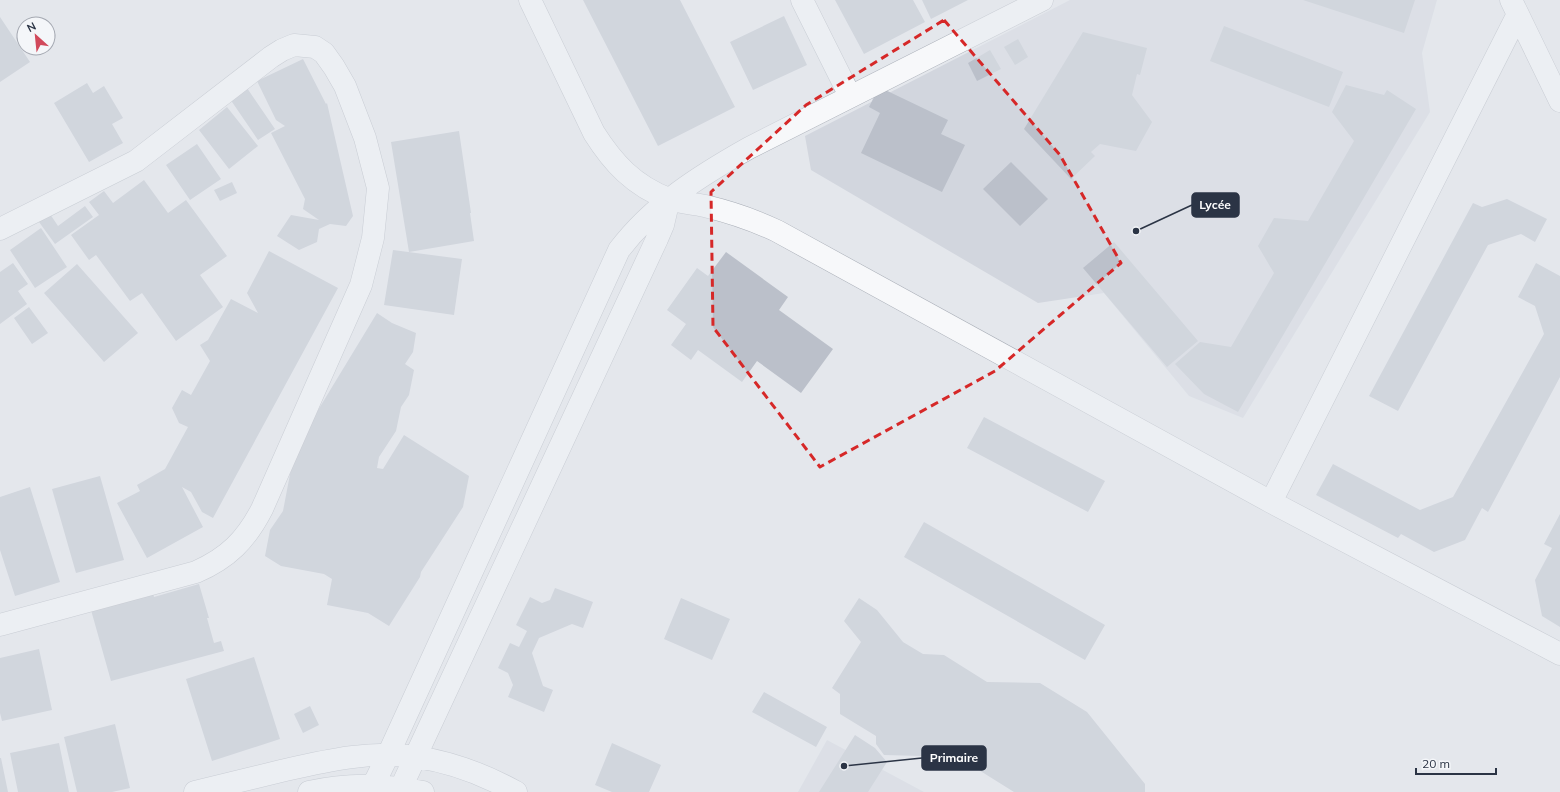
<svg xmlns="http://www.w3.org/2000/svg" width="1560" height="792" font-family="Mulish,sans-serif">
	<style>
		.built { fill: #d2d6de }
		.building { fill: #bbc0ca }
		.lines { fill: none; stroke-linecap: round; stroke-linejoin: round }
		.minor-casing { stroke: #a9aeb7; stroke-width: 23 }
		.minor { stroke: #f7f8fa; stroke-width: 22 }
		.marked { fill: none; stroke: #d62828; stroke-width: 3; stroke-dasharray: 8 5; stroke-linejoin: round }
		.leader { fill: none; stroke: #2b3445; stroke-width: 1.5 }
		.callout-dot { fill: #2b3445; stroke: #f4f6f9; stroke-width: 1.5 }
		.callout { fill: #2b3445; stroke: #2b3445; stroke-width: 1.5 }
		.callout-label { font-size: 12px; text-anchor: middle; font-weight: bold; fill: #fff }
	</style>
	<rect width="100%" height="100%" fill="#e4e7ec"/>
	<path class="built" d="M 1070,0 L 1437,0 L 1422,53 L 1430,112 L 1243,418 L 1189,396 L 1104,293 L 1038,303 L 811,170 L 805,136 Z
		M 827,740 L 924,792 L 798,792 Z"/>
	<path class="building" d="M 583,0 L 680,0 L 735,107 L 658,146 Z
		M 835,0 L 913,0 L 925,22 L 864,54 Z
		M 922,0 L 968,0 L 931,19 Z
		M 1303,0 L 1415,0 L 1404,33 Z
		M 784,16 L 807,65 L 753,90 L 730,42 Z
		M 0,17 L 30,62 L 0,82 Z
		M 1224,26 L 1343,72 L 1329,107 L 1210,61 Z
		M 1083,32 L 1147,48 L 1140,75 L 1137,74 L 1132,95 L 1152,122 L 1136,151 L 1100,144 L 1091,152 L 1095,156 L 1071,179 L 1024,129 Z
		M 1018,39 L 1028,57 L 1015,65 L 1004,47 Z
		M 990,50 L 1001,69 L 977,81 L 968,63 Z
		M 303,59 L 326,104 L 327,103 L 353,216 L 346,226 L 330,224 L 319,229 L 317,242 L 299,250 L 277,236 L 291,215 L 319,220 L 303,209 L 305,199 L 271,133 L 285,126 L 276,120 L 257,81 Z
		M 87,83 L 93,93 L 104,86 L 123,118 L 112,124 L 123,143 L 89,162 L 54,103 Z
		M 1346,85 L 1384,95 L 1387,90 L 1416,109 L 1238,412 L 1204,394 L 1175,364 L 1200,342 L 1231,347 L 1274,273 L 1258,246 L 1274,218 L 1308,221 L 1354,141 L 1332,112 Z
		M 879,87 L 948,120 L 941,134 L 965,145 L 942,192 L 861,153 L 880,113 L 869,107 Z
		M 247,88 L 275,129 L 258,140 L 230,99 Z
		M 227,107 L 258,146 L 229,169 L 199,130 Z
		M 459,131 L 471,213 L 470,213 L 474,241 L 409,252 L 391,142 Z
		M 197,144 L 221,179 L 190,200 L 166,165 Z
		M 1011,162 L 1048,199 L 1020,226 L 983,189 Z
		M 144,180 L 168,213 L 186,200 L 227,256 L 200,275 L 223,307 L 176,341 L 142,293 L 130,301 L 96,255 L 89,260 L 71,235 L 99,215 L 89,202 L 104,191 L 113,203 Z
		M 232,182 L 237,193 L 220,201 L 214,190 Z
		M 1507,199 L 1547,219 L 1535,242 L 1521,234 L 1488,245 L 1398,411 L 1369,396 L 1473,203 L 1482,207 Z
		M 85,206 L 93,217 L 55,244 L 39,222 L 50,214 L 58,226 Z
		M 41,228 L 67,267 L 35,288 L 10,250 Z
		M 1114,242 L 1198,341 L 1167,367 L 1083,268 Z
		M 393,250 L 462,259 L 454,315 L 384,305 Z
		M 269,251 L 338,288 L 213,518 L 202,512 L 191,492 L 182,487 L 203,527 L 147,558 L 117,503 L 140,491 L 137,485 L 165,469 L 188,427 L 179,423 L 172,408 L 182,390 L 191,395 L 210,361 L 200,345 L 208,340 L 231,299 L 258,313 L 247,293 Z
		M 726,252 L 788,297 L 779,310 L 833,349 L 801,393 L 757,361 L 742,382 L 698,350 L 691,360 L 671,345 L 686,324 L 667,310 L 697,268 L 708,276 Z
		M 13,263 L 28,284 L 18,291 L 27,304 L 0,324 L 0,272 Z
		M 1536,263 L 1560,276 L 1560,377 L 1488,512 L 1482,508 L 1465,540 L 1434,552 L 1401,534 L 1398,538 L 1316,495 L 1333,464 L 1420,510 L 1453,497 L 1544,334 L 1535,306 L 1518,297 Z
		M 77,264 L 138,333 L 104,362 L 44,293 Z
		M 29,307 L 48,333 L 32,344 L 14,318 Z
		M 377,313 L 392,323 L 416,333 L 413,352 L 405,364 L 414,370 L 409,395 L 401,407 L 396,431 L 379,457 L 377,468 L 383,469 L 404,435 L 469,476 L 463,507 L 421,572 L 420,577 L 389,626 L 368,613 L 327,605 L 332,579 L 324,574 L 281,566 L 265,556 L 270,530 L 283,511 L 295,448 Z
		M 984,417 L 1105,481 L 1088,512 L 967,448 Z
		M 100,476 L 124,560 L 76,573 L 52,489 Z
		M 30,487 L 60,582 L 15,596 L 0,550 L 0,497 Z
		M 1560,514 L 1560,627 L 1542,616 L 1535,580 L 1552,548 L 1544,544 Z
		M 924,522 L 1105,625 L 1085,660 L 904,557 Z
		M 199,584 L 209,618 L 207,618 L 214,643 L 221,641 L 224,651 L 111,681 L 91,610 L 153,593 L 154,597 Z
		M 555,588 L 593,602 L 583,628 L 572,624 L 539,638 L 532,653 L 543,686 L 553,690 L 544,712 L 508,697 L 513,685 L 508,673 L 498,668 L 510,643 L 519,647 L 527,631 L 516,625 L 530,597 L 542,603 L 550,600 Z
		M 681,598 L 730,619 L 712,660 L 664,639 Z
		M 859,598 L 877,610 L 903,642 L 923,654 L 944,655 L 987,682 L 1040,683 L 1087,712 L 1145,784 L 1145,792 L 1014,792 L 958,757 L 884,755 L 876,744 L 876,736 L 840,714 L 840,694 L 832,688 L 861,642 L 844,621 Z
		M 39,649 L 52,710 L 2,721 L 0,713 L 0,658 Z
		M 254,657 L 280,739 L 212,761 L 186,679 Z
		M 764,692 L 827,727 L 816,747 L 752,712 Z
		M 310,706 L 319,725 L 303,733 L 294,714 Z
		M 115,724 L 130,788 L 112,792 L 77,792 L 64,737 Z
		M 855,735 L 875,748 L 887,762 L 868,792 L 819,792 Z
		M 59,743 L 69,792 L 18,792 L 10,753 Z
		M 612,743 L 661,765 L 649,792 L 612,792 L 595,785 Z
		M 0,758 L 1,758 L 8,792 L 0,792 Z"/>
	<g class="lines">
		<defs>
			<path id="minor" d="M 530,0 L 594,133 C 613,163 634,186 669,199 C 680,203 693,203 705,206 C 730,212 754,220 777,231 L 1271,502 L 1560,654
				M 802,0 L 850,96
				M 1511,0 L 1560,101
				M 0,229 L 136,161 L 271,57 L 282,50 L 294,45 L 315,47 L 324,53 L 334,67 L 345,86 L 365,138 L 378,188 L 373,238 L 361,285 L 262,509 C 246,540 228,558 196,572 L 0,625
				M 1271,502 L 1518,14
				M 195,792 C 224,785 252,778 281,771 C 325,761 370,750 416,757 C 452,762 485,775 516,792
				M 309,792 C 347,783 385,784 423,792
				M 370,792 L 388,755 L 619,250 C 653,205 701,175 749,148 L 1042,0
				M 399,792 L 657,239 L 663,225 L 669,199"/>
		</defs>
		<use href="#minor" class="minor-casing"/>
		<use href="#minor" class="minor"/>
	</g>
	<path d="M0 0H1560V792H0ZM 944,20 L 1060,155 L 1121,263 L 995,371 L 820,467 L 713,327 L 711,192 L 806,105 Z" fill="#e4e7ec" fill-opacity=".55" fill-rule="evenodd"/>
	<path class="marked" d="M 944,20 L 1060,155 L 1121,263 L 995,371 L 820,467 L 713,327 L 711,192 L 806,105 Z"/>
	<path class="leader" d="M1136 231L1192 205M844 766L922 758"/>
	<g class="callout-dot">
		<circle cx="1136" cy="231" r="4"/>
		<circle cx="844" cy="766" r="4"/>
	</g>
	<g class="callout">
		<rect x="1192" y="193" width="47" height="24" rx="4"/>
		<rect x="922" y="746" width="64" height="24" rx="4"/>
	</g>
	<g class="callout-label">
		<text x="1215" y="209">Lycée</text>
		<text x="954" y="762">Primaire</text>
	</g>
	<g transform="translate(36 36) rotate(333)"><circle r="19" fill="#f4f6f9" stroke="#a4a8b1"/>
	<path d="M0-3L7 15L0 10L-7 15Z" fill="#d1495b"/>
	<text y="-6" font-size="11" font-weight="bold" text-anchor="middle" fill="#2b3445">N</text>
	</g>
	<path d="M1416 768v6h80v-6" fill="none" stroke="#2b3445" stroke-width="2"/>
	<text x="1422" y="768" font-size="12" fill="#2b3445" stroke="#f4f6f9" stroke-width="3" paint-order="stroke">20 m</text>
</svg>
